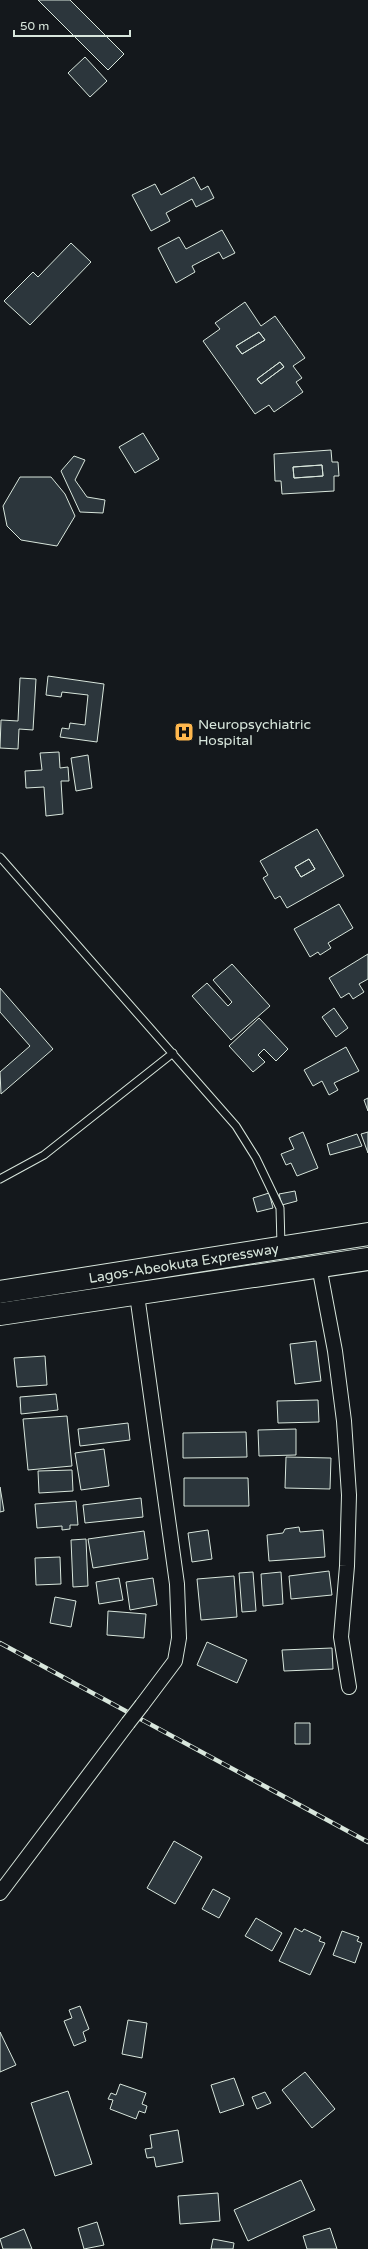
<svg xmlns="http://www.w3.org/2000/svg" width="368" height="2249" font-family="'Varela Round',sans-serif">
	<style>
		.building { fill: #2c363c; stroke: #d8e6dc; fill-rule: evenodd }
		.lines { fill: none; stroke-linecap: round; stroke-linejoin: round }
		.lane-casing { stroke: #d8e6dc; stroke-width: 9 }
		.street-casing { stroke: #d8e6dc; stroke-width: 16 }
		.highway-casing { stroke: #d8e6dc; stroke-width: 24 }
		.lane { stroke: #14181c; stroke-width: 7 }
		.street { stroke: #14181c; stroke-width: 14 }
		.highway { stroke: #14181c; stroke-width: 22 }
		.rail-casing { stroke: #d8e6dc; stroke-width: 4.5 }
		.rail { stroke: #14181c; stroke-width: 3; stroke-dasharray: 9; stroke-linecap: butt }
		.street-bridge-casing { stroke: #d8e6dc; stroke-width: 16; stroke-linecap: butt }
		.street-bridge { stroke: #14181c; stroke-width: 14 }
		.labels { text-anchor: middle; stroke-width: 3; stroke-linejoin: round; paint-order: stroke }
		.poi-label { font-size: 14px; fill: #d8e6dc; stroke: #14181c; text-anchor: start }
		.street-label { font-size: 14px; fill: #d8e6dc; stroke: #14181c }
	</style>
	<rect width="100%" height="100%" fill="#14181c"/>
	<path class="building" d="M 38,0 L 70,0 L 124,54 L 108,70 Z
		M 85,57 L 107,81 L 90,97 L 68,73 Z
		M 194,177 L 201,190 L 208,186 L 214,198 L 196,207 L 192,199 L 166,213 L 170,221 L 151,231 L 132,195 L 155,184 L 161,195 Z
		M 222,230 L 235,253 L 223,259 L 219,252 L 192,266 L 195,272 L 176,283 L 158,248 L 179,237 L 186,249 Z
		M 71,243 L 91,262 L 30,325 L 4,301 L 33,272 L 38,277 Z
		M 245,302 L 261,326 L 275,316 L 305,358 L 293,366 L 302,378 L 296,382 L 303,392 L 274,412 L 269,405 L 255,414 L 203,341 L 220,329 L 215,323 ZM 259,332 L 265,340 L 242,354 L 236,346 ZM 280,362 L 284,367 L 261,384 L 257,379 Z
		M 259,332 L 265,340 L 242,354 L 236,346 Z
		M 280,362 L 284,367 L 261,384 L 257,379 Z
		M 143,433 L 159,459 L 135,473 L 119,447 Z
		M 331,450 L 332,462 L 338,462 L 339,476 L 334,476 L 334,491 L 282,494 L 281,481 L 275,481 L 274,454 ZM 322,465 L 323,476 L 294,478 L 293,467 Z
		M 74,456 L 85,460 L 75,480 L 87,497 L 105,500 L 103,513 L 80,512 L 61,471 Z
		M 322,465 L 323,476 L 294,478 L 293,467 Z
		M 20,477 L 51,477 L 65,494 L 75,516 L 57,546 L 21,540 L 7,526 L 3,506 Z
		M 48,676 L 104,684 L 97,742 L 60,737 L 62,728 L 69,729 L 70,723 L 85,725 L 88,695 L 62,692 L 61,697 L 46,695 Z
		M 20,678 L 36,679 L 33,730 L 19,729 L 18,749 L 0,748 L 1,720 L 18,721 Z
		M 59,752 L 60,768 L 68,767 L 69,781 L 61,781 L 63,814 L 46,816 L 44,787 L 26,788 L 25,771 L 42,770 L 40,753 Z
		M 88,755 L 92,788 L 76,791 L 71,758 Z
		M 317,829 L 344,876 L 287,908 L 280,896 L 275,899 L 263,878 L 268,875 L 260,861 ZM 309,859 L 315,869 L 301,877 L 295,867 Z
		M 309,859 L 315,869 L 301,877 L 295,867 Z
		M 339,904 L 353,928 L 328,943 L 331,948 L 320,955 L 318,952 L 310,957 L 294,929 Z
		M 368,954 L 368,979 L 359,984 L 364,992 L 353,999 L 349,993 L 341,998 L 329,978 Z
		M 232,964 L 270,1006 L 231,1040 L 192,996 L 207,983 L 228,1006 L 232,1002 L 213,980 Z
		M 0,988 L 53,1049 L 1,1094 L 0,1072 L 30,1046 L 0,1012 Z
		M 334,1008 L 348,1028 L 336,1037 L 322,1017 Z
		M 259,1018 L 288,1049 L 276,1061 L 264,1049 L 258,1055 L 265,1062 L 253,1072 L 229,1046 Z
		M 346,1047 L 359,1071 L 334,1083 L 338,1090 L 329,1095 L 322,1081 L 313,1086 L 304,1070 Z
		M 368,1098 L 368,1111 L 364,1100 Z
		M 303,1132 L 318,1168 L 297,1176 L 291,1163 L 286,1165 L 281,1154 L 294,1149 L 289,1138 Z
		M 368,1132 L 368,1153 L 361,1134 Z
		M 357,1134 L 362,1146 L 330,1155 L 327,1144 Z
		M 295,1191 L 297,1201 L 282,1205 L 279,1194 Z
		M 269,1193 L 273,1208 L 257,1212 L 253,1198 Z
		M 316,1341 L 321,1381 L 295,1384 L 290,1344 Z
		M 45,1356 L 47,1385 L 17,1387 L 14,1358 Z
		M 56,1394 L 58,1410 L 21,1414 L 20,1397 Z
		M 318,1400 L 319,1422 L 278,1423 L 277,1401 Z
		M 67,1416 L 72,1466 L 28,1470 L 23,1419 Z
		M 128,1423 L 130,1440 L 80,1446 L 78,1429 Z
		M 296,1429 L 296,1455 L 259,1456 L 258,1430 Z
		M 246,1432 L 247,1457 L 183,1458 L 183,1433 Z
		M 104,1449 L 109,1486 L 81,1490 L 75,1453 Z
		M 286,1457 L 331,1458 L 330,1489 L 285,1488 Z
		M 72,1470 L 73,1491 L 39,1493 L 38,1471 Z
		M 184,1478 L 248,1478 L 249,1506 L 184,1506 Z
		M 0,1487 L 4,1511 L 0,1512 Z
		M 141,1498 L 143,1517 L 85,1523 L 83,1505 Z
		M 76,1501 L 78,1525 L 70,1525 L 70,1529 L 62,1530 L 62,1526 L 37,1528 L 35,1504 Z
		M 299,1527 L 300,1532 L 323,1530 L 325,1557 L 269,1561 L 267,1535 L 283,1533 L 285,1529 Z
		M 208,1530 L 212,1559 L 192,1562 L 188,1533 Z
		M 144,1531 L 148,1559 L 93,1568 L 88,1539 Z
		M 86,1539 L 88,1586 L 73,1587 L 71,1540 Z
		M 60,1557 L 61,1584 L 36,1585 L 35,1558 Z
		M 329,1571 L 332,1595 L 291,1599 L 289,1576 Z
		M 253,1572 L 256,1611 L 242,1612 L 239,1573 Z
		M 281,1572 L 283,1604 L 263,1606 L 261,1574 Z
		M 234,1576 L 237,1617 L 201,1620 L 197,1579 Z
		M 119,1578 L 123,1600 L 99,1604 L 96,1582 Z
		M 153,1578 L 157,1605 L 130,1610 L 126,1582 Z
		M 55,1597 L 76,1601 L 71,1627 L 50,1623 Z
		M 108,1611 L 146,1614 L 144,1638 L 107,1635 Z
		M 207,1642 L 247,1660 L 237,1683 L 197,1665 Z
		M 332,1648 L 333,1669 L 284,1671 L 282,1650 Z
		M 295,1723 L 310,1723 L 310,1744 L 295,1744 Z
		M 174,1841 L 202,1857 L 175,1904 L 147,1888 Z
		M 213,1889 L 230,1898 L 219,1918 L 202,1909 Z
		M 256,1918 L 282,1933 L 272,1951 L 245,1936 Z
		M 295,1928 L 302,1932 L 304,1929 L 321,1937 L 319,1941 L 325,1943 L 310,1975 L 279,1961 Z
		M 342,1931 L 359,1937 L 357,1941 L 362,1943 L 355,1963 L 333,1955 Z
		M 80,2006 L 89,2029 L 83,2032 L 86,2041 L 74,2046 L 64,2021 L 72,2018 L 69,2010 Z
		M 128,2020 L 147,2023 L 142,2058 L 122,2054 Z
		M 0,2032 L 16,2065 L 0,2072 Z
		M 305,2072 L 335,2109 L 312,2128 L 282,2090 Z
		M 234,2078 L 244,2105 L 220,2113 L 211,2085 Z
		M 120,2084 L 146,2093 L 142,2104 L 147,2106 L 145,2113 L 139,2111 L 136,2119 L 110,2109 L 113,2100 L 108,2099 L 111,2093 L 116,2095 Z
		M 68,2091 L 92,2164 L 55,2176 L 31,2103 Z
		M 265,2092 L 271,2103 L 257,2109 L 252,2097 Z
		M 178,2130 L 183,2162 L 156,2167 L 154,2157 L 147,2158 L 145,2149 L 152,2148 L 150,2135 Z
		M 301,2180 L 315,2210 L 248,2241 L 234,2210 Z
		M 218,2193 L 220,2221 L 180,2224 L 178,2196 Z
		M 97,2222 L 104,2245 L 84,2249 L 78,2228 Z
		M 330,2228 L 337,2249 L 307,2249 L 303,2236 Z
		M 24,2229 L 32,2249 L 3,2249 L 0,2239 Z
		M 213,2239 L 234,2243 L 233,2249 L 211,2249 Z"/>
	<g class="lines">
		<defs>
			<path id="lane" d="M 0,857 L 236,1126 L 256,1158 L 280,1208 L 281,1245
				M 0,1179 L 44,1155 L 173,1053"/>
			<path id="street" d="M 319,1266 L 335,1351 L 344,1421 L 349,1495 L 347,1566 L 341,1637 L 349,1687
				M 140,1291 L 138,1302 L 177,1584 L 179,1638 L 175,1661 L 142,1705
				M 0,1893 L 128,1723"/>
			<g id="highway">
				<path id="s1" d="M 0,1292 L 368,1234"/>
				<path d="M 0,1314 L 368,1259"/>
			</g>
		</defs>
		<use href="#lane" class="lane-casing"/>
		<use href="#street" class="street-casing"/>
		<use href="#highway" class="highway-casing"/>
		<use href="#lane" class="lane"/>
		<use href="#street" class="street"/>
		<use href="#highway" class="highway"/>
		<defs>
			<path id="rail" d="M 0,1643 L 368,1842"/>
		</defs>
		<use href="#rail" class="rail-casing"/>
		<use href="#rail" class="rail"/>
		<defs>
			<path id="street-bridge" d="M 128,1723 L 142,1705"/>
		</defs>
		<use href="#street-bridge" class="street-bridge-casing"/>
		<use href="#street-bridge" class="street-bridge"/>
	</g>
	<defs>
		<symbol id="hospital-square" viewBox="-11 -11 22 22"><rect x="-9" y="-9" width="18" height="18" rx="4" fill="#ffb74d" stroke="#14181c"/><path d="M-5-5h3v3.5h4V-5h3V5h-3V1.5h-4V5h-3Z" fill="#111"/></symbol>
	</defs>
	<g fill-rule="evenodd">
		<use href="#hospital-square" x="173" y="721" width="22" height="22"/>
	</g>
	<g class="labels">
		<g class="poi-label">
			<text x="198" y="729">Neuropsychiatric<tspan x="198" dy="16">Hospital</tspan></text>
		</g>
		<g class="street-label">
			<text dy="5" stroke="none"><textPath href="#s1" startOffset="186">Lagos-Abeokuta Expressway</textPath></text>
		</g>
	</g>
	<path d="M14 30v6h116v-6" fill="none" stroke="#d8e6dc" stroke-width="2"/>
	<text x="20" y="30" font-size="12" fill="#d8e6dc" stroke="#14181c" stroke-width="3" paint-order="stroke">50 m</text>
</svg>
